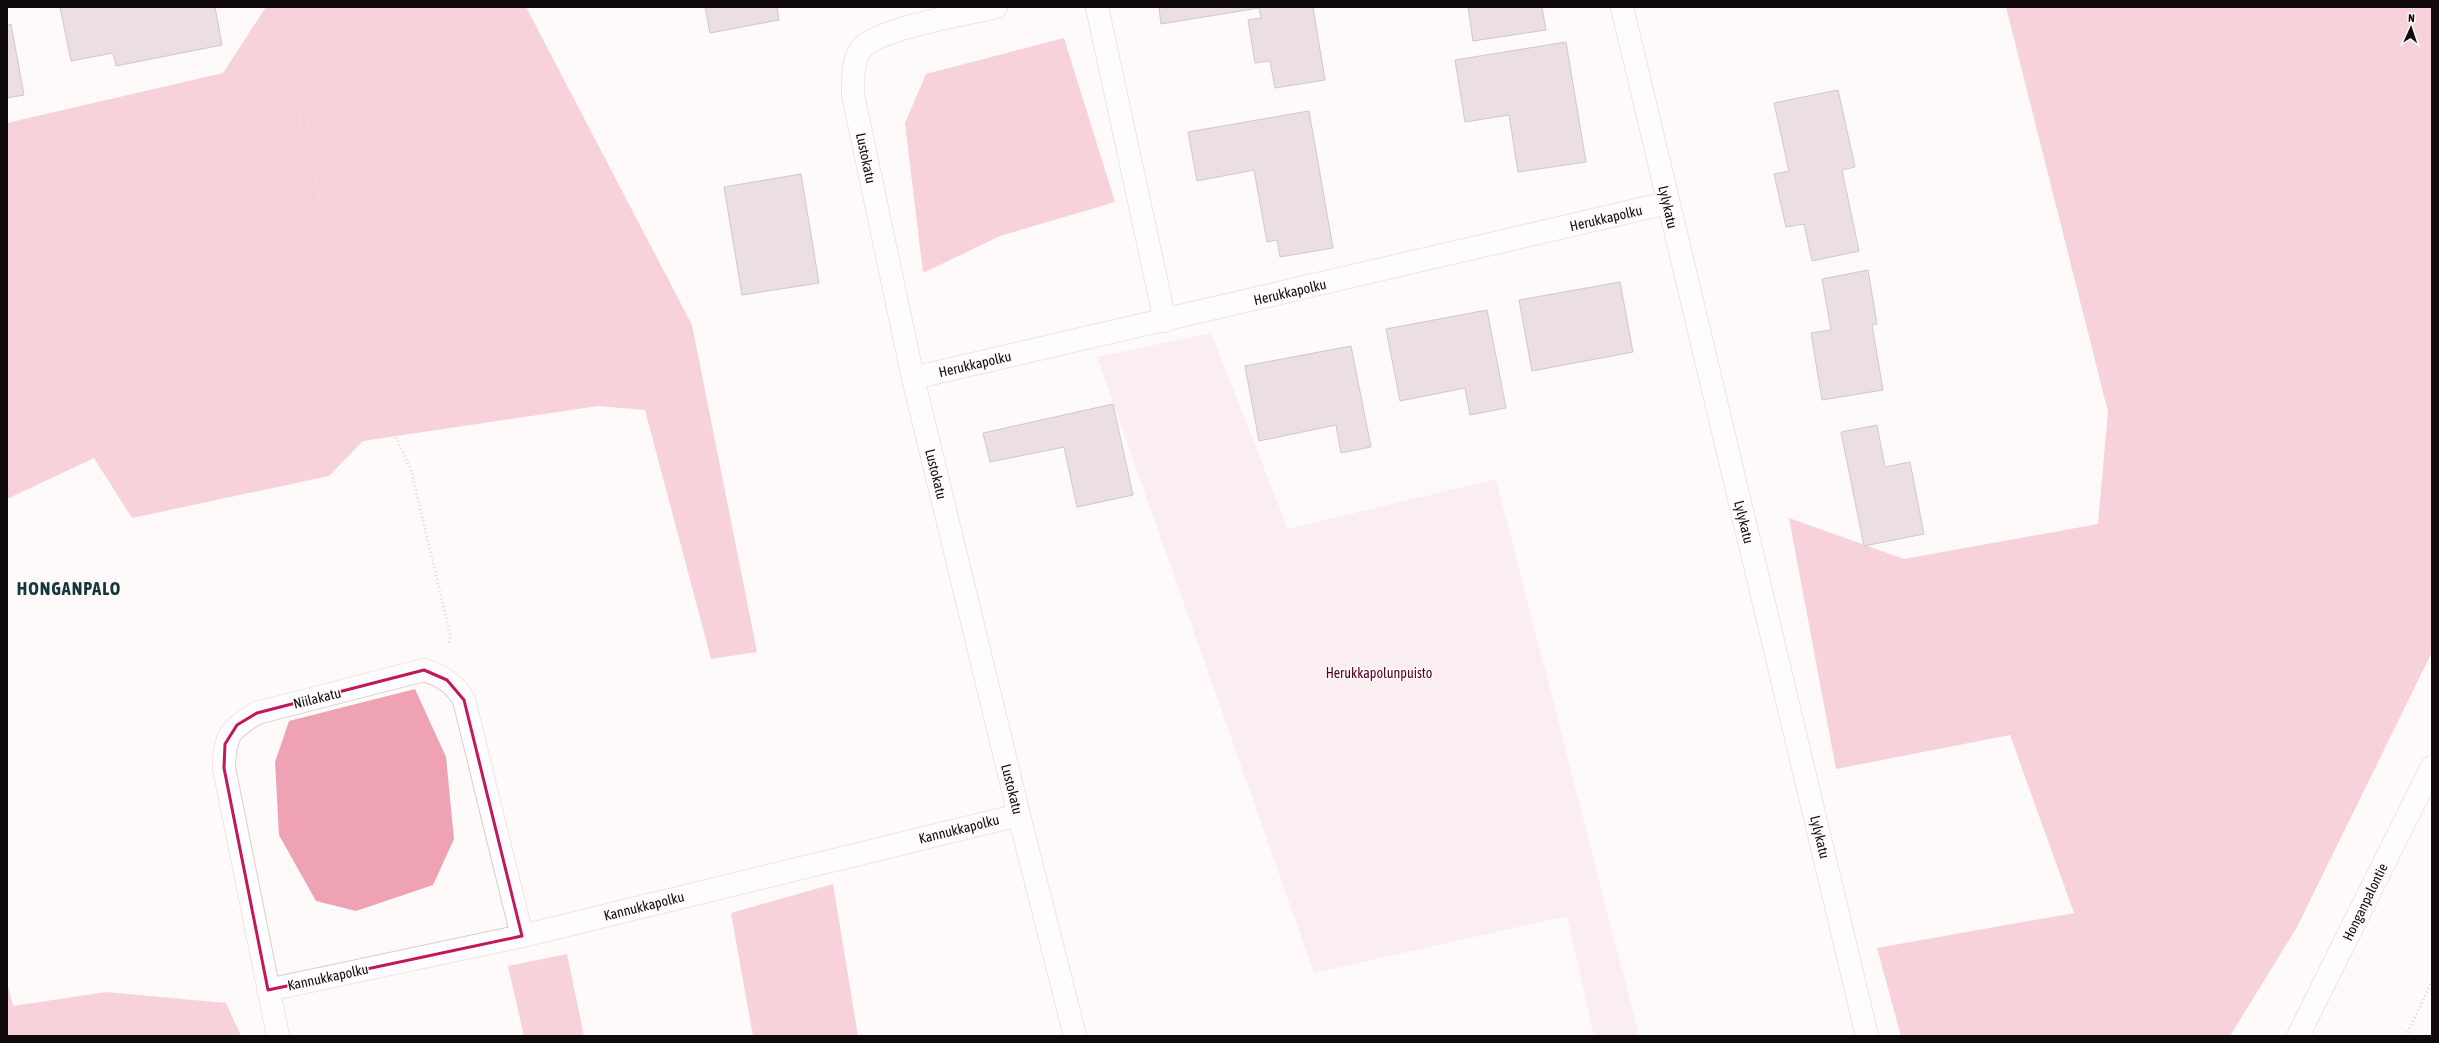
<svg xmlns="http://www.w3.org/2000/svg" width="2439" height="1043" font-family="'Asap Condensed',sans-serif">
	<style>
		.green { fill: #f8e0e5 }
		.forest { fill: #efa2b3 }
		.building { fill: #d4bfc3; stroke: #9d898d }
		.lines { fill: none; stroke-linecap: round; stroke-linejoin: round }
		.minor-casing { stroke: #dec9cd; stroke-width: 24 }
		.path { stroke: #b0abac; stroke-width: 2.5; stroke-dasharray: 1 3; stroke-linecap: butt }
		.minor { stroke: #fff; stroke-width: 22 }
		.marked { fill: none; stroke: #c2185b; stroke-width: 3; stroke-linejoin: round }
		.labels { text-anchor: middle; stroke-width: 3; stroke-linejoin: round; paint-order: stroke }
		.street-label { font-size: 14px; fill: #110a0c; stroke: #fefafa }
		.park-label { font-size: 14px; fill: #5a0025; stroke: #fefafa }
		.district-label { font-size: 18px; font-weight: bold; letter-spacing: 1px; fill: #15373c; stroke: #fefafa }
	</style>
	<rect width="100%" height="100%" fill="#fefafa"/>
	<path class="green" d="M 1211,333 L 1288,529 L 1496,479 L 1639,1036 L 1594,1036 L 1567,916 L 1314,973 L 1097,357 Z"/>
	<path class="forest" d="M 266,7 L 526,7 L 692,325 L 757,652 L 711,659 L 645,410 L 598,406 L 363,441 L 329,476 L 132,518 L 94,458 L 7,499 L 7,123 L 223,73 Z
		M 2006,7 L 2432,7 L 2432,652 L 2297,927 L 2230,1036 L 1901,1036 L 1877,948 L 2074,913 L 2010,735 L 1836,769 L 1789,518 L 1904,559 L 2098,524 L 2108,412 Z
		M 1064,38 L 1115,202 L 1000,236 L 923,273 L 905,123 L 926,74 Z
		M 415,689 L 446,757 L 454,839 L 433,885 L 356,911 L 316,901 L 279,835 L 275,762 L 289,721 Z
		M 833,884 L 858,1036 L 753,1036 L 731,913 Z
		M 567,954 L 584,1036 L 524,1036 L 508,966 Z
		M 7,982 L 13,1006 L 106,992 L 226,1003 L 241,1036 L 7,1036 Z"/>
	<path class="building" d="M 60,7 L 215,7 L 222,45 L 116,66 L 113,53 L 71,61 Z
		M 705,7 L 777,7 L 779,20 L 710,33 Z
		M 1159,7 L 1313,7 L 1325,80 L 1275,88 L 1270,61 L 1255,63 L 1248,20 L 1261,18 L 1259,8 L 1161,24 Z
		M 1468,7 L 1542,7 L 1546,30 L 1473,41 Z
		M 11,24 L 24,95 L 7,98 L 7,25 Z
		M 1566,42 L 1586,162 L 1518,172 L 1509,115 L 1465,122 L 1455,60 Z
		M 1838,90 L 1855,167 L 1842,170 L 1859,251 L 1812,261 L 1804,224 L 1786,227 L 1774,174 L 1789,171 L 1774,103 Z
		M 1309,111 L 1333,248 L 1280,257 L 1277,240 L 1267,242 L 1254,170 L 1197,181 L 1188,132 Z
		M 801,174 L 819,283 L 742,295 L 724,187 Z
		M 1868,270 L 1877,324 L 1872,325 L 1883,390 L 1822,400 L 1811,333 L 1831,330 L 1822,279 Z
		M 1620,282 L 1633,352 L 1532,371 L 1519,300 Z
		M 1487,310 L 1506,408 L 1470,415 L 1465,388 L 1400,401 L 1386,329 Z
		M 1351,346 L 1371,447 L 1341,453 L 1336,425 L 1259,441 L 1245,366 Z
		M 1113,404 L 1133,495 L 1077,507 L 1064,447 L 990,462 L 983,433 Z
		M 1877,425 L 1885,467 L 1910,462 L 1924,534 L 1864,546 L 1841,432 Z"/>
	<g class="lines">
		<defs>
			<path id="minor" d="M 996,7 C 967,14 880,28 862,48 C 852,60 853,80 853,95 L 913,378 L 1019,815 L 1075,1036
				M 1097,7 L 1165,321
				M 1622,7 L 1867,1036
				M 913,378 L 1667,203
				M 268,990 L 522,936 L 1019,815
				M 278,1036 L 224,768 C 225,735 229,730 257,713 L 424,670 C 443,676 454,683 464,700 L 522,936
				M 2298,1036 L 2432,767"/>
		</defs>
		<use href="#minor" class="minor-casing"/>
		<path class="path" d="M 282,7 L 300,90 L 319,235 L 355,347 L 411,470 L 450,634 L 449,643
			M 7,331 L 87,281 L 209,232 L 315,198
			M 2406,1036 L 2432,981"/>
		<use href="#minor" class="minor"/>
	</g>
	<path d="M0 0H2439V1043H0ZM 424,670 L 447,680 L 464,700 L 522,936 L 268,990 L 224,768 L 225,744 L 237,725 L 257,713 Z" fill="#fefafa" fill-opacity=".55" fill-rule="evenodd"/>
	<path class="marked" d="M 424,670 L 447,680 L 464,700 L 522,936 L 268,990 L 224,768 L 225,744 L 237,725 L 257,713 Z"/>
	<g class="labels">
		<g class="street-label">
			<text transform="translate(866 158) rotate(78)" y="5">Lustokatu</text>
			<text transform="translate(1668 207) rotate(77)" y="5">Lylykatu</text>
			<text transform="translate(1606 218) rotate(-13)" y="5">Herukkapolku</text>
			<text transform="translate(1290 292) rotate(-13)" y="5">Herukkapolku</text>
			<text transform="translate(975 364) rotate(-13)" y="5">Herukkapolku</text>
			<text transform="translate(936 474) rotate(76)" y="5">Lustokatu</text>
			<text transform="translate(1744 522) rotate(76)" y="5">Lylykatu</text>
			<text transform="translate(317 698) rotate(-14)" y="5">Niilakatu</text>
			<text transform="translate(1012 789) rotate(76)" y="5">Lustokatu</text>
			<text transform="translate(959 829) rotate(-14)" y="5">Kannukkapolku</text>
			<text transform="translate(1820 837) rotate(76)" y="5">Lylykatu</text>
			<text transform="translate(2365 902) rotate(-64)" y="5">Honganpalontie</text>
			<text transform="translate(644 906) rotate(-14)" y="5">Kannukkapolku</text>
			<text transform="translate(328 977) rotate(-12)" y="5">Kannukkapolku</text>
		</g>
		<g class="park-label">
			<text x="1379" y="678">Herukkapolunpuisto</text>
		</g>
		<g class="district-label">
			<text x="69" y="595">HONGANPALO</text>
		</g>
	</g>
	<rect width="2439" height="1043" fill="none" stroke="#110a0c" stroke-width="16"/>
	<g transform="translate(2411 28) rotate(3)" stroke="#fefafa" stroke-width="3" paint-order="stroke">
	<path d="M0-3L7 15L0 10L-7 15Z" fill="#110a0c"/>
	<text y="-6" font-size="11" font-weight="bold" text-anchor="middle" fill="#110a0c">N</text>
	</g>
</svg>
